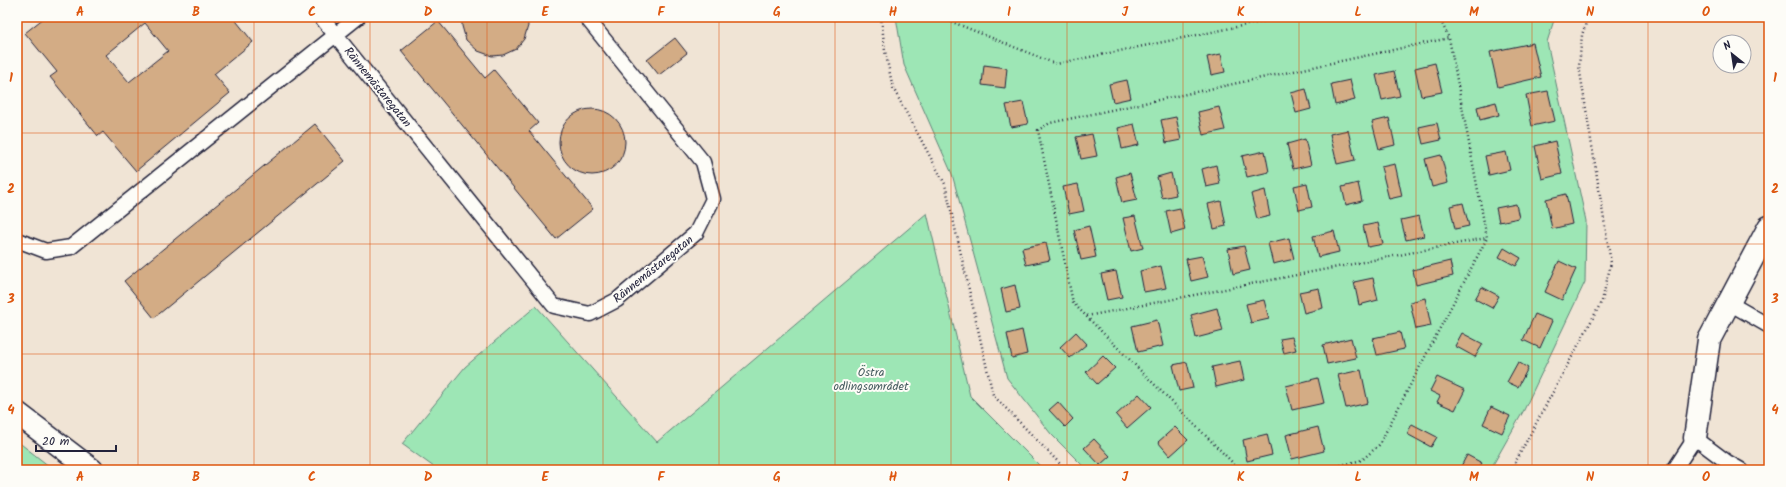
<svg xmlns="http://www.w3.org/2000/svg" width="1786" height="487" font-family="Kalam,sans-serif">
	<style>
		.green { fill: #9de6b5; stroke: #608478 }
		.building { fill: #d3ac85; stroke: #22223b; fill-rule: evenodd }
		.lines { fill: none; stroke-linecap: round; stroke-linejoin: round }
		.lane-casing { stroke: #22223b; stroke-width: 17 }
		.street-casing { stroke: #22223b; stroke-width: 25 }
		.highway-casing { stroke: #22223b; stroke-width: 25 }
		.path { stroke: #22223b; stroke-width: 2.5; stroke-dasharray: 1 3; stroke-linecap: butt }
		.lane { stroke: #fdfcf7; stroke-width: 14 }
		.street { stroke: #fdfcf7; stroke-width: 22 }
		.highway { stroke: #fdfcf7; stroke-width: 22 }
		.grid { fill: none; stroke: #de560e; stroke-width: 1; stroke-opacity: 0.55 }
		.labels { text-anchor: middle; stroke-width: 4; stroke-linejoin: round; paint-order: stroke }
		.street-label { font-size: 12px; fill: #22223b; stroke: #fdfcf7 }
		.park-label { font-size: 12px; fill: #475d60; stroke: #fdfcf7 }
		.neatline { fill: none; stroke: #de560e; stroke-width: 1.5 }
		.grid-label { font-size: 13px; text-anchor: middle; font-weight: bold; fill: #de560e }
	</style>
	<rect width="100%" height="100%" fill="#f0e4d5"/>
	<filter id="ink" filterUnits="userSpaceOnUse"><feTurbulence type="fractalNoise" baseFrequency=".025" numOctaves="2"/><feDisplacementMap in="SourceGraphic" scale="8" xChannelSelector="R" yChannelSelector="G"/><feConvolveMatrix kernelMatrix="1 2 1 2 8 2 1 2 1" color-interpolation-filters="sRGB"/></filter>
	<g filter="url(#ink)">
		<path class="green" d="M 896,17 L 1555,17 L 1547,42 L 1586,221 L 1585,282 L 1524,410 L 1490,470 L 1087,470 L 1051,434 L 1007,378 L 952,174 L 904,65 Z
			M 927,213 L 970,396 L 1044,470 L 438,470 L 402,444 L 465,367 L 536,306 L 657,442 Z
			M 17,441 L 54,470 L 17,470 Z"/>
		<path class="building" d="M 45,17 L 233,17 L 253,42 L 214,74 L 230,93 L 136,171 L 103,132 L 98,136 L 50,77 L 57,72 L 25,33 ZM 145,23 L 168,51 L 129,82 L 106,55 Z
			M 462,17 L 527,17 L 528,26 L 524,39 L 516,49 L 503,55 L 492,56 L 478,51 L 466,40 L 462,26 Z
			M 438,21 L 485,78 L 494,70 L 538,123 L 529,131 L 593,209 L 556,239 L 401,51 Z
			M 675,38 L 687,53 L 659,75 L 647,60 Z
			M 1533,43 L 1541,77 L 1498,87 L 1490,52 Z
			M 1221,54 L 1225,72 L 1211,75 L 1207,57 Z
			M 1435,63 L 1442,92 L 1421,96 L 1415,68 Z
			M 984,65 L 1007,68 L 1005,88 L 982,85 Z
			M 1394,71 L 1400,96 L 1382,100 L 1376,75 Z
			M 1127,80 L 1131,98 L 1113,102 L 1109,84 Z
			M 1350,80 L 1355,100 L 1335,105 L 1331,84 Z
			M 1306,89 L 1311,109 L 1296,113 L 1291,93 Z
			M 1548,91 L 1555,121 L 1532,126 L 1526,95 Z
			M 1023,102 L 1028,124 L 1011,127 L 1006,105 Z
			M 1496,102 L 1499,115 L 1480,120 L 1477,107 Z
			M 1219,107 L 1225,130 L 1203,135 L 1198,112 Z
			M559 142a33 33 0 1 1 66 0a33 33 0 1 1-66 0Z
			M 1176,117 L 1181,140 L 1166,143 L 1161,120 Z
			M 1389,118 L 1395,145 L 1379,149 L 1372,122 Z
			M 1437,123 L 1441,140 L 1423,144 L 1419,127 Z
			M 315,124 L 345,161 L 154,318 L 124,281 Z
			M 1134,124 L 1139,145 L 1122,149 L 1118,128 Z
			M 1348,130 L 1355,160 L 1337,164 L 1330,134 Z
			M 1092,134 L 1097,156 L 1081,159 L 1076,137 Z
			M 1305,139 L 1311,165 L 1293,169 L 1287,144 Z
			M 1555,141 L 1562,174 L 1542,179 L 1535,146 Z
			M 1265,151 L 1269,172 L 1247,177 L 1242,156 Z
			M 1506,152 L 1510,170 L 1489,175 L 1485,156 Z
			M 1441,155 L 1448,183 L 1432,187 L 1425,159 Z
			M 1395,164 L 1402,196 L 1389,199 L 1381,167 Z
			M 1216,165 L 1220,184 L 1206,187 L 1202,169 Z
			M 1130,173 L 1137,200 L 1122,203 L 1116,177 Z
			M 1171,173 L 1176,195 L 1162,198 L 1157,177 Z
			M 1307,183 L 1312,207 L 1299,210 L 1294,186 Z
			M 1358,183 L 1362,201 L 1346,205 L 1342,187 Z
			M 1078,184 L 1084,211 L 1069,214 L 1063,187 Z
			M 1265,190 L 1270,216 L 1257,219 L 1251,194 Z
			M 1566,194 L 1572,224 L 1552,229 L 1546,199 Z
			M 1221,201 L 1226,226 L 1214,229 L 1208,204 Z
			M 1463,203 L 1469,226 L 1455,229 L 1450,206 Z
			M 1516,204 L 1519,218 L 1499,222 L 1496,208 Z
			M 1180,208 L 1185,230 L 1171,234 L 1166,211 Z
			M 1135,216 L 1143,248 L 1131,251 L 1123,218 Z
			M 1419,216 L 1424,236 L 1406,240 L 1401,220 Z
			M 1378,223 L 1383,244 L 1368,247 L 1363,226 Z
			M 1089,226 L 1096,257 L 1081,260 L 1074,230 Z
			M 1334,231 L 1339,252 L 1318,257 L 1313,236 Z
			M 1289,238 L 1294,259 L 1273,264 L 1268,243 Z
			M 1046,243 L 1050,260 L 1026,265 L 1022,248 Z
			M 1244,246 L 1250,270 L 1233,274 L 1228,249 Z
			M 1504,248 L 1521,258 L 1516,266 L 1499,257 Z
			M 1202,256 L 1208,277 L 1191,281 L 1186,259 Z
			M 1450,261 L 1453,276 L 1416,285 L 1413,270 Z
			M 1559,261 L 1576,269 L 1562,300 L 1545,292 Z
			M 1161,266 L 1166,288 L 1144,292 L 1140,271 Z
			M 1116,271 L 1122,297 L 1107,300 L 1101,274 Z
			M 1373,278 L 1378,300 L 1359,305 L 1354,282 Z
			M 1015,285 L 1020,309 L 1006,312 L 1001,289 Z
			M 1482,287 L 1499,296 L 1492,308 L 1475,299 Z
			M 1319,288 L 1323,308 L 1304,313 L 1299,292 Z
			M 1425,298 L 1431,326 L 1416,329 L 1410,302 Z
			M 1264,300 L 1269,319 L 1251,323 L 1246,304 Z
			M 1217,308 L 1223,331 L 1196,338 L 1191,315 Z
			M 1535,314 L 1552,321 L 1540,348 L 1523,340 Z
			M 1157,320 L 1163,346 L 1138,352 L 1132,326 Z
			M 1022,330 L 1027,354 L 1012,358 L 1007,334 Z
			M 1076,332 L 1087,344 L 1070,358 L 1060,347 Z
			M 1400,332 L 1404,349 L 1377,355 L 1373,338 Z
			M 1462,333 L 1483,344 L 1475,357 L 1455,346 Z
			M 1292,337 L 1296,350 L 1284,353 L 1280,339 Z
			M 1351,338 L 1356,358 L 1327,364 L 1323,345 Z
			M 1103,356 L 1115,368 L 1097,384 L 1086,372 Z
			M 1240,361 L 1244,380 L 1216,387 L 1212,367 Z
			M 1187,362 L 1193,388 L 1179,391 L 1173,365 Z
			M 1518,362 L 1528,368 L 1518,387 L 1507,382 Z
			M 1361,370 L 1368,403 L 1346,408 L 1338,375 Z
			M 1437,377 L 1465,390 L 1455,410 L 1437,402 L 1440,396 L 1430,391 Z
			M 1318,378 L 1324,403 L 1292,410 L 1286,386 Z
			M 1139,394 L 1151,407 L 1127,428 L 1116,415 Z
			M 1058,402 L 1073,419 L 1065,427 L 1049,410 Z
			M 1491,407 L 1510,416 L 1502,433 L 1483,424 Z
			M 1412,424 L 1437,437 L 1431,447 L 1407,434 Z
			M 1175,427 L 1188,440 L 1170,456 L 1158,442 Z
			M 1318,427 L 1324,451 L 1292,459 L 1286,435 Z
			M 1267,434 L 1272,455 L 1247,461 L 1243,440 Z
			M 1094,439 L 1110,456 L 1100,465 L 1084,448 Z
			M 1467,455 L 1482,463 L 1478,470 L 1459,470 Z"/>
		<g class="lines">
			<defs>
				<path id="lane" d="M 321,17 L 554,306 L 590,314 L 617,300 L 696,233 L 713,199 L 703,162 L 586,17
					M 17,240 L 46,251 L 71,247 L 358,17
					M 1729,303 L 1769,326
					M 1674,470 L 1695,438 L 1727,462 L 1741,470"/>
				<path id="street" d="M 1695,438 L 1709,340 L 1769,227"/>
				<path id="highway" d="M 17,413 L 92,470"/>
			</defs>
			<use href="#lane" class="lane-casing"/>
			<use href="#street" class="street-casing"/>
			<use href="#highway" class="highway-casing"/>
			<path class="path" d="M 881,17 L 885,51 L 893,88 L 945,184 L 993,395 L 1066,470
				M 940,17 L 1056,64 L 1285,17
				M 1087,316 L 1486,238
				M 1240,470 L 1073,303 L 1038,130 L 1050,123 L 1449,38
				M 1321,470 L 1362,460 L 1379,445 L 1487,238 L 1449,38 L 1439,17
				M 1511,470 L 1602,301 L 1611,263 L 1579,66 L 1582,35 L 1588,17"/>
			<use href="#lane" class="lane"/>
			<use href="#street" class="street"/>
			<use href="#highway" class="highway"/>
		</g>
	</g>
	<path class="grid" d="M 138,17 L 138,470M 254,17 L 254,470M 370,17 L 370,470M 487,17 L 487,470M 603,17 L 603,470M 719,17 L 719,470M 835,17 L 835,470M 951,17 L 951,470M 1067,17 L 1067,470M 1183,17 L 1183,470M 1299,17 L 1299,470M 1416,17 L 1416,470M 1532,17 L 1532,470M 1648,17 L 1648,470M 17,133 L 1769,133M 17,244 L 1769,244M 17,354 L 1769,354"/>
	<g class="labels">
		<g class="street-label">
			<text transform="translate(378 87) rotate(51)" y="4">Rännemästaregatan</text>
			<text transform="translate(653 269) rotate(-39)" y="4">Rännemästaregatan</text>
		</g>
		<g class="park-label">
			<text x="871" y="376">Östra<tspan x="871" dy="14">odlingsområdet</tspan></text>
		</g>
	</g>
	<rect width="1786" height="487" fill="none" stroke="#fdfcf7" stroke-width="44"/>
	<g transform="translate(1732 54) rotate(330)"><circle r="19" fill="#fdfcf7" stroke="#a5a5ac"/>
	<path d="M0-3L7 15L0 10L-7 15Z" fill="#22223b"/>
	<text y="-6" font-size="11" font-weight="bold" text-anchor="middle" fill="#22223b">N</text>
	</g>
	<path d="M36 445v6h80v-6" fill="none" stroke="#22223b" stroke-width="2"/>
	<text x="42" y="445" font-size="12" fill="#22223b" stroke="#fdfcf7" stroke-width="3" paint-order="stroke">20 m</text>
	<rect x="22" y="22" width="1742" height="443" class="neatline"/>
	<g class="grid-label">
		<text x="80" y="16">A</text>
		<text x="196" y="16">B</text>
		<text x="312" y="16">C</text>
		<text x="428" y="16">D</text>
		<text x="545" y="16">E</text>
		<text x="661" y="16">F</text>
		<text x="777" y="16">G</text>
		<text x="893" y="16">H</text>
		<text x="1009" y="16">I</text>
		<text x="1125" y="16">J</text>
		<text x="1241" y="16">K</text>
		<text x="1358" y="16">L</text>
		<text x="1474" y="16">M</text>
		<text x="1590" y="16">N</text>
		<text x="1706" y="16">O</text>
		<text x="11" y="82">1</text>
		<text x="1775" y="82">1</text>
		<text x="11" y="193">2</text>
		<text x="1775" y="193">2</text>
		<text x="11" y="303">3</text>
		<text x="1775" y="303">3</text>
		<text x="11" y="414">4</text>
		<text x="1775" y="414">4</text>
		<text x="80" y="481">A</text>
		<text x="196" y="481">B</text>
		<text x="312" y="481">C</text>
		<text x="428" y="481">D</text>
		<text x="545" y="481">E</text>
		<text x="661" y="481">F</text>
		<text x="777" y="481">G</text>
		<text x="893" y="481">H</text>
		<text x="1009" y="481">I</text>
		<text x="1125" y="481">J</text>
		<text x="1241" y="481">K</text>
		<text x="1358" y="481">L</text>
		<text x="1474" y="481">M</text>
		<text x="1590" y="481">N</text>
		<text x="1706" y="481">O</text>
	</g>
</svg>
